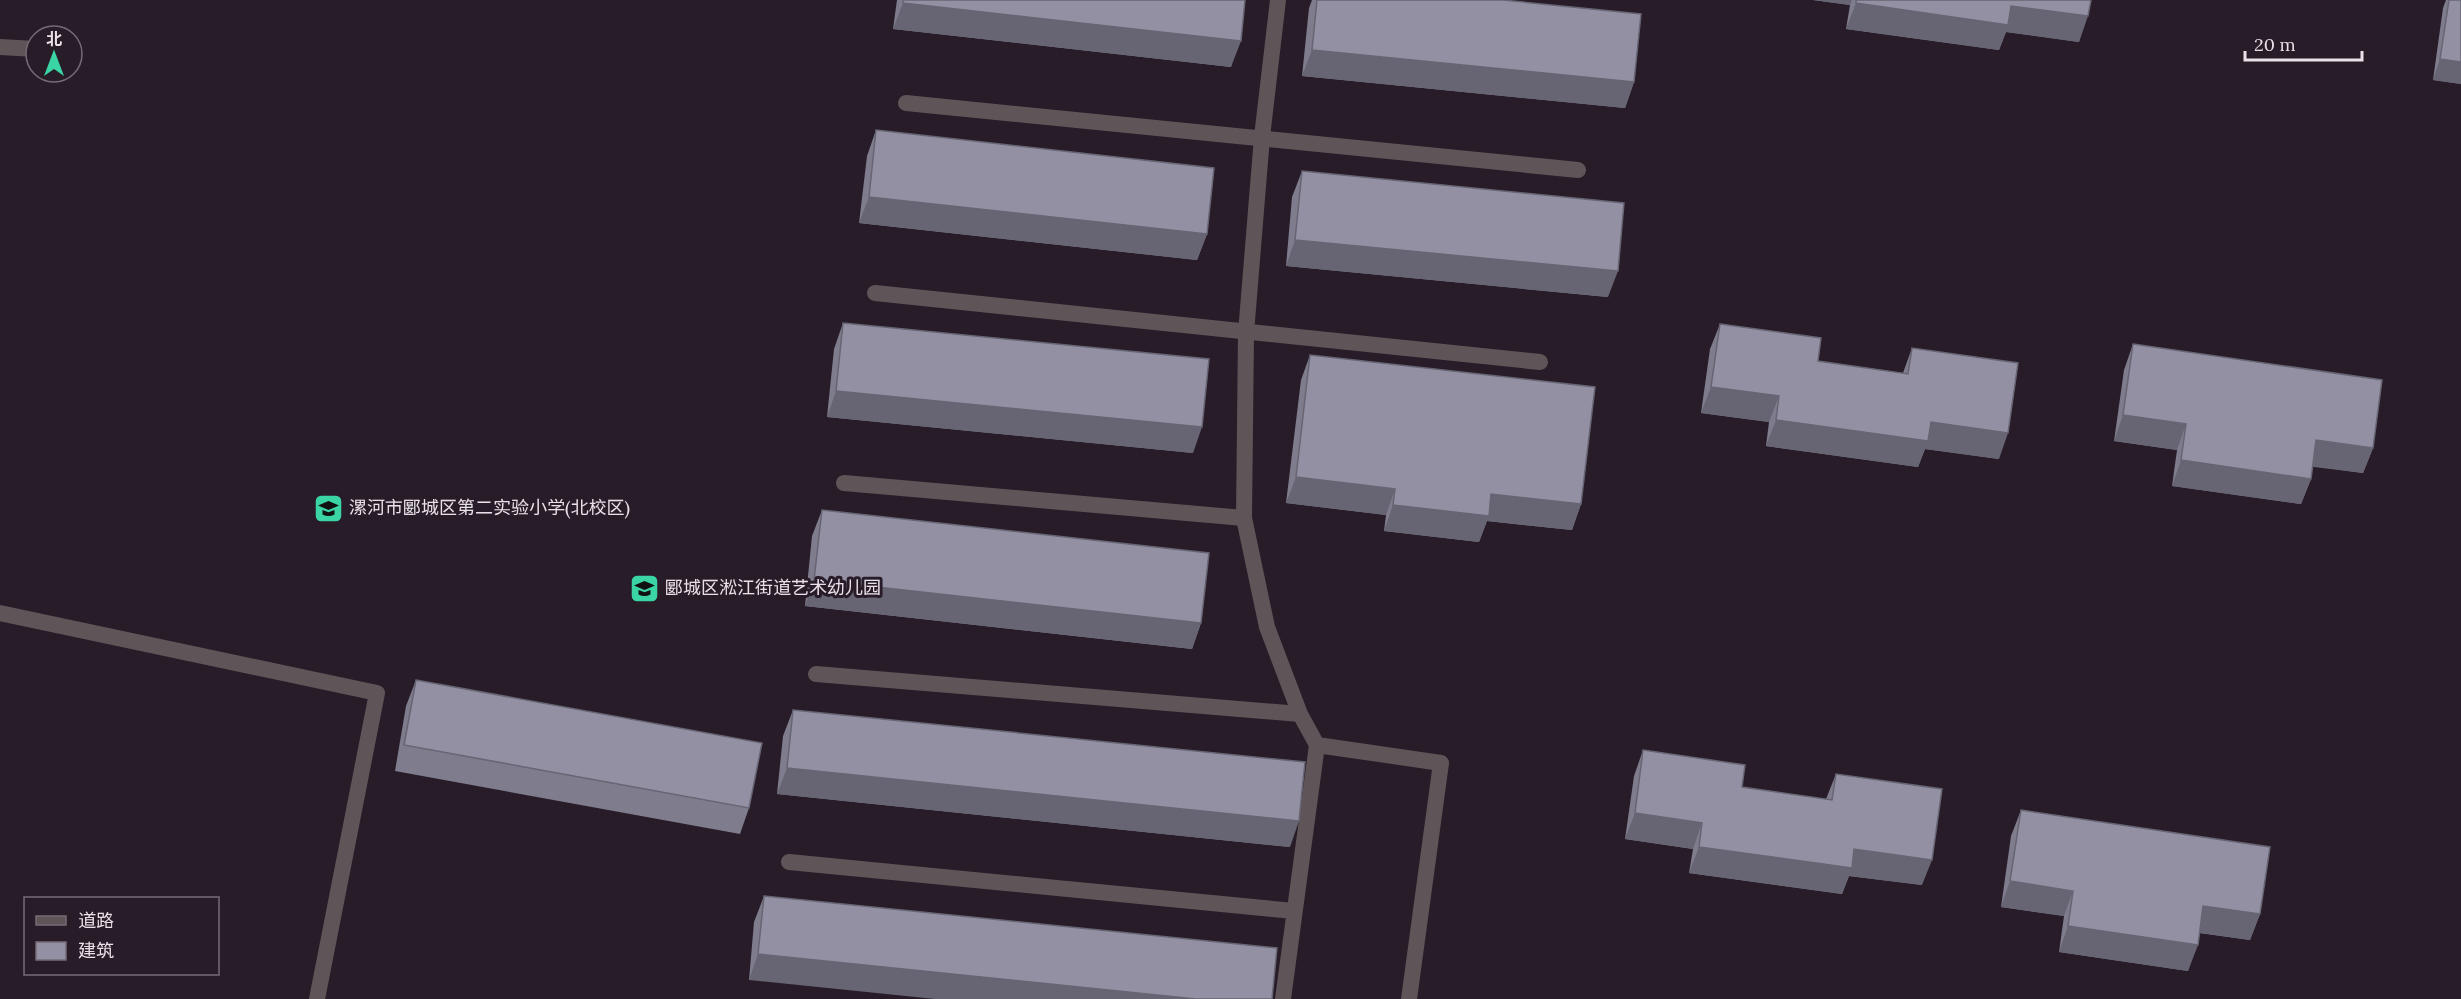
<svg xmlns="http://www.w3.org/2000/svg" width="2461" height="999" font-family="Lora,'Noto Sans SC',serif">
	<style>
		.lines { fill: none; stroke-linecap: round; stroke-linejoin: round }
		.minor { stroke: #5f5558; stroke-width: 16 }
		.wall { fill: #7e7c8d }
		.shaded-wall { fill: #676573 }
		.building { fill: #9390a4; stroke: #676573; stroke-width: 1.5 }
		.labels { text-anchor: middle; stroke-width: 6; stroke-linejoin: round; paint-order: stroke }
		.poi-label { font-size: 18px; fill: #e9e1ea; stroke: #281c29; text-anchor: start }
	</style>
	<rect width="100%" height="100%" fill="#281c29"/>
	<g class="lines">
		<path class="minor" d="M 1278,0 L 1262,137 L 1246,333 L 1244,518 L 1267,627 L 1300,714 L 1317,745 L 1283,999
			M 0,47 L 36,49
			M 906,103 L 1578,170
			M 875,293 L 1540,362
			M 844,483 L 1244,518
			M 0,613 L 377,693 L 317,999
			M 816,674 L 1300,714
			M 1317,745 L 1441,763 L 1409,999
			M 789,862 L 1294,911"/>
	</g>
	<path class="wall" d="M 897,0 L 1245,0 L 1231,67 L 893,29 Z
		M 1312,0 L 1503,0 L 1634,82 L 1625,108 L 1302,76 L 1309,8 Z
		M 1813,0 L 2091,0 L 2079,42 L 2006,32 L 1999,50 L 1846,29 L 1850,5 Z
		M 2446,0 L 2461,0 L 2461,84 L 2433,80 L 2443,8 Z
		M 876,130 L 1207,234 L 1197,260 L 859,223 L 867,156 Z
		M 1302,171 L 1608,297 L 1286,266 L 1292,197 Z
		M 843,323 L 1193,453 L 827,417 L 834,349 Z
		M 1720,324 L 1818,361 L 1903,373 L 1912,348 L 1999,459 L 1925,449 L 1918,467 L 1766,446 L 1769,422 L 1701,413 L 1710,349 Z
		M 2133,344 L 2373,448 L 2363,473 L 2312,466 L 2311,479 L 2301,504 L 2172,486 L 2177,450 L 2114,441 L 2124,370 Z
		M 1310,355 L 1581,504 L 1572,530 L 1487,521 L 1479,542 L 1384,531 L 1386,515 L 1286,503 L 1301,380 Z
		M 822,510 L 1201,623 L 1192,649 L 805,606 L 812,536 Z
		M 416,680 L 749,808 L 740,834 L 395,771 L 406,706 Z
		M 793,710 L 1290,847 L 777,794 L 783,736 Z
		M 1643,750 L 1742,787 L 1826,799 L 1836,774 L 1922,885 L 1849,876 L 1842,894 L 1689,873 L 1693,849 L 1625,839 L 1634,776 Z
		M 2021,810 L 2260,914 L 2250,940 L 2199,933 L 2188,971 L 2059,952 L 2064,916 L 2001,907 L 2011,836 Z
		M 764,896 L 1277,948 L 749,980 L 754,922 Z"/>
	<path class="shaded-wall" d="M 1813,0 L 1852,0 L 1850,5 Z
		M 903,3 L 1241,41 L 1231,67 L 893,29 Z
		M 1856,3 L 2011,6 L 2088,16 L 2079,42 L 2006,32 L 1999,50 L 1846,29 Z
		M 1312,50 L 1634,82 L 1625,108 L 1302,76 Z
		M 2440,59 L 2461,62 L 2461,84 L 2433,80 Z
		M 869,197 L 1207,234 L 1197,260 L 859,223 Z
		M 1295,240 L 1618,271 L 1608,297 L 1286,266 Z
		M 1711,387 L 1779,396 L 1769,422 L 1701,413 Z
		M 836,391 L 1202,427 L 1193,453 L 827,417 Z
		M 2123,415 L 2186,424 L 2177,450 L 2114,441 Z
		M 1776,420 L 1931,422 L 2008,433 L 1999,459 L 1925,449 L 1918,467 L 1766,446 Z
		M 2316,440 L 2373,448 L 2363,473 L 2306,466 Z
		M 2181,460 L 2311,479 L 2301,504 L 2172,486 Z
		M 1296,477 L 1395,489 L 1386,515 L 1286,503 Z
		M 1491,494 L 1581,504 L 1572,530 L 1487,521 L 1479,542 L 1384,531 L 1393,505 Z
		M 814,580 L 1201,623 L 1192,649 L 805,606 Z
		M 787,768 L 1299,821 L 1290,847 L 777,794 Z
		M 1635,813 L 1702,823 L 1693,849 L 1625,839 Z
		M 1699,847 L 1854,849 L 1932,860 L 1922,885 L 1849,876 L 1842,894 L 1689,873 Z
		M 2010,881 L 2073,891 L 2064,916 L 2001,907 Z
		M 2203,906 L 2260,914 L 2250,940 L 2194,932 Z
		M 2068,926 L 2198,945 L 2188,971 L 2059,952 Z
		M 758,954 L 1196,999 L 935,999 L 749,980 Z"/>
	<path class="building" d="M 903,0 L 1245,0 L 1241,41 L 903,3 Z
		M 1317,0 L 1503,0 L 1641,14 L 1634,82 L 1312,50 Z
		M 1856,0 L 2091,0 L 2088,16 L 2011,6 L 2008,25 L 1856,3 Z
		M 2449,0 L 2461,0 L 2461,62 L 2440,59 Z
		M 876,130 L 1214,168 L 1207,234 L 869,197 Z
		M 1302,171 L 1624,203 L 1618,271 L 1295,240 Z
		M 843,323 L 1209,359 L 1202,427 L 836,391 Z
		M 1720,324 L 1821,338 L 1818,361 L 1908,374 L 1912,348 L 2018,363 L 2008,433 L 1931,422 L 1928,441 L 1776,420 L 1779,396 L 1711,387 Z
		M 2133,344 L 2382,380 L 2373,448 L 2316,440 L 2311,479 L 2181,460 L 2186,424 L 2123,415 Z
		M 1310,355 L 1595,387 L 1581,504 L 1491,494 L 1489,516 L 1393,505 L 1395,489 L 1296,477 Z
		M 822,510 L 1209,553 L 1201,623 L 814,580 Z
		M 416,680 L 762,743 L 749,808 L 404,745 Z
		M 793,710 L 1305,762 L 1299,821 L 787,768 Z
		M 1643,750 L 1745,765 L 1742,787 L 1832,800 L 1836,774 L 1942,789 L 1932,860 L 1854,849 L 1852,868 L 1699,847 L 1702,823 L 1635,813 Z
		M 2021,810 L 2270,847 L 2260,914 L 2203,906 L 2198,945 L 2068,926 L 2073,891 L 2010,881 Z
		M 764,896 L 1277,948 L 1272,999 L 1196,999 L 758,954 Z"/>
	<defs>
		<symbol id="school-square" viewBox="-11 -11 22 22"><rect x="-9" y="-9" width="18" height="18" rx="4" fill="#3ad4a5" stroke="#281c29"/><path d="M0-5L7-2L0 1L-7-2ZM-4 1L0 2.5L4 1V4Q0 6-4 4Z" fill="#111"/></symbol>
	</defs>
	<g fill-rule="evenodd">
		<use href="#school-square" x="312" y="492" width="33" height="33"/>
		<use href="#school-square" x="628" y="572" width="33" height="33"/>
	</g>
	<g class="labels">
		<g class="poi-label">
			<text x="349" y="514">漯河市郾城区第二实验小学(北校区)</text>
			<text x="665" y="594">郾城区淞江街道艺术幼儿园</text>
		</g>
	</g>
	<rect x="24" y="897" width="195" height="78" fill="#281c29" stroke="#756b76" stroke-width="1.5"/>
	<rect x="36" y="916" width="30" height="9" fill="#5f5558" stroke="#756b76" stroke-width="1.5"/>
	<text x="78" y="927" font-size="18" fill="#e9e1ea">道路</text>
	<rect x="36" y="942" width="30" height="18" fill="#9390a4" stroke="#756b76" stroke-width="1.5"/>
	<text x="78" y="957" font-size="18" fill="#e9e1ea">建筑</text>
	<g transform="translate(54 54)"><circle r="28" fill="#281c29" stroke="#756b76" stroke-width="1.5"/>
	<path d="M0-4.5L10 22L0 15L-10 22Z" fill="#3ad4a5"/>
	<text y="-9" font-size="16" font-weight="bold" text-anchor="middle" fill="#e9e1ea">北</text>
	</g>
	<path d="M2245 51v9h117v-9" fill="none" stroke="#e9e1ea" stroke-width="3"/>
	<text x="2254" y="51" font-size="18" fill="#e9e1ea" stroke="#281c29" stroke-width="4.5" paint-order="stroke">20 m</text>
</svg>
